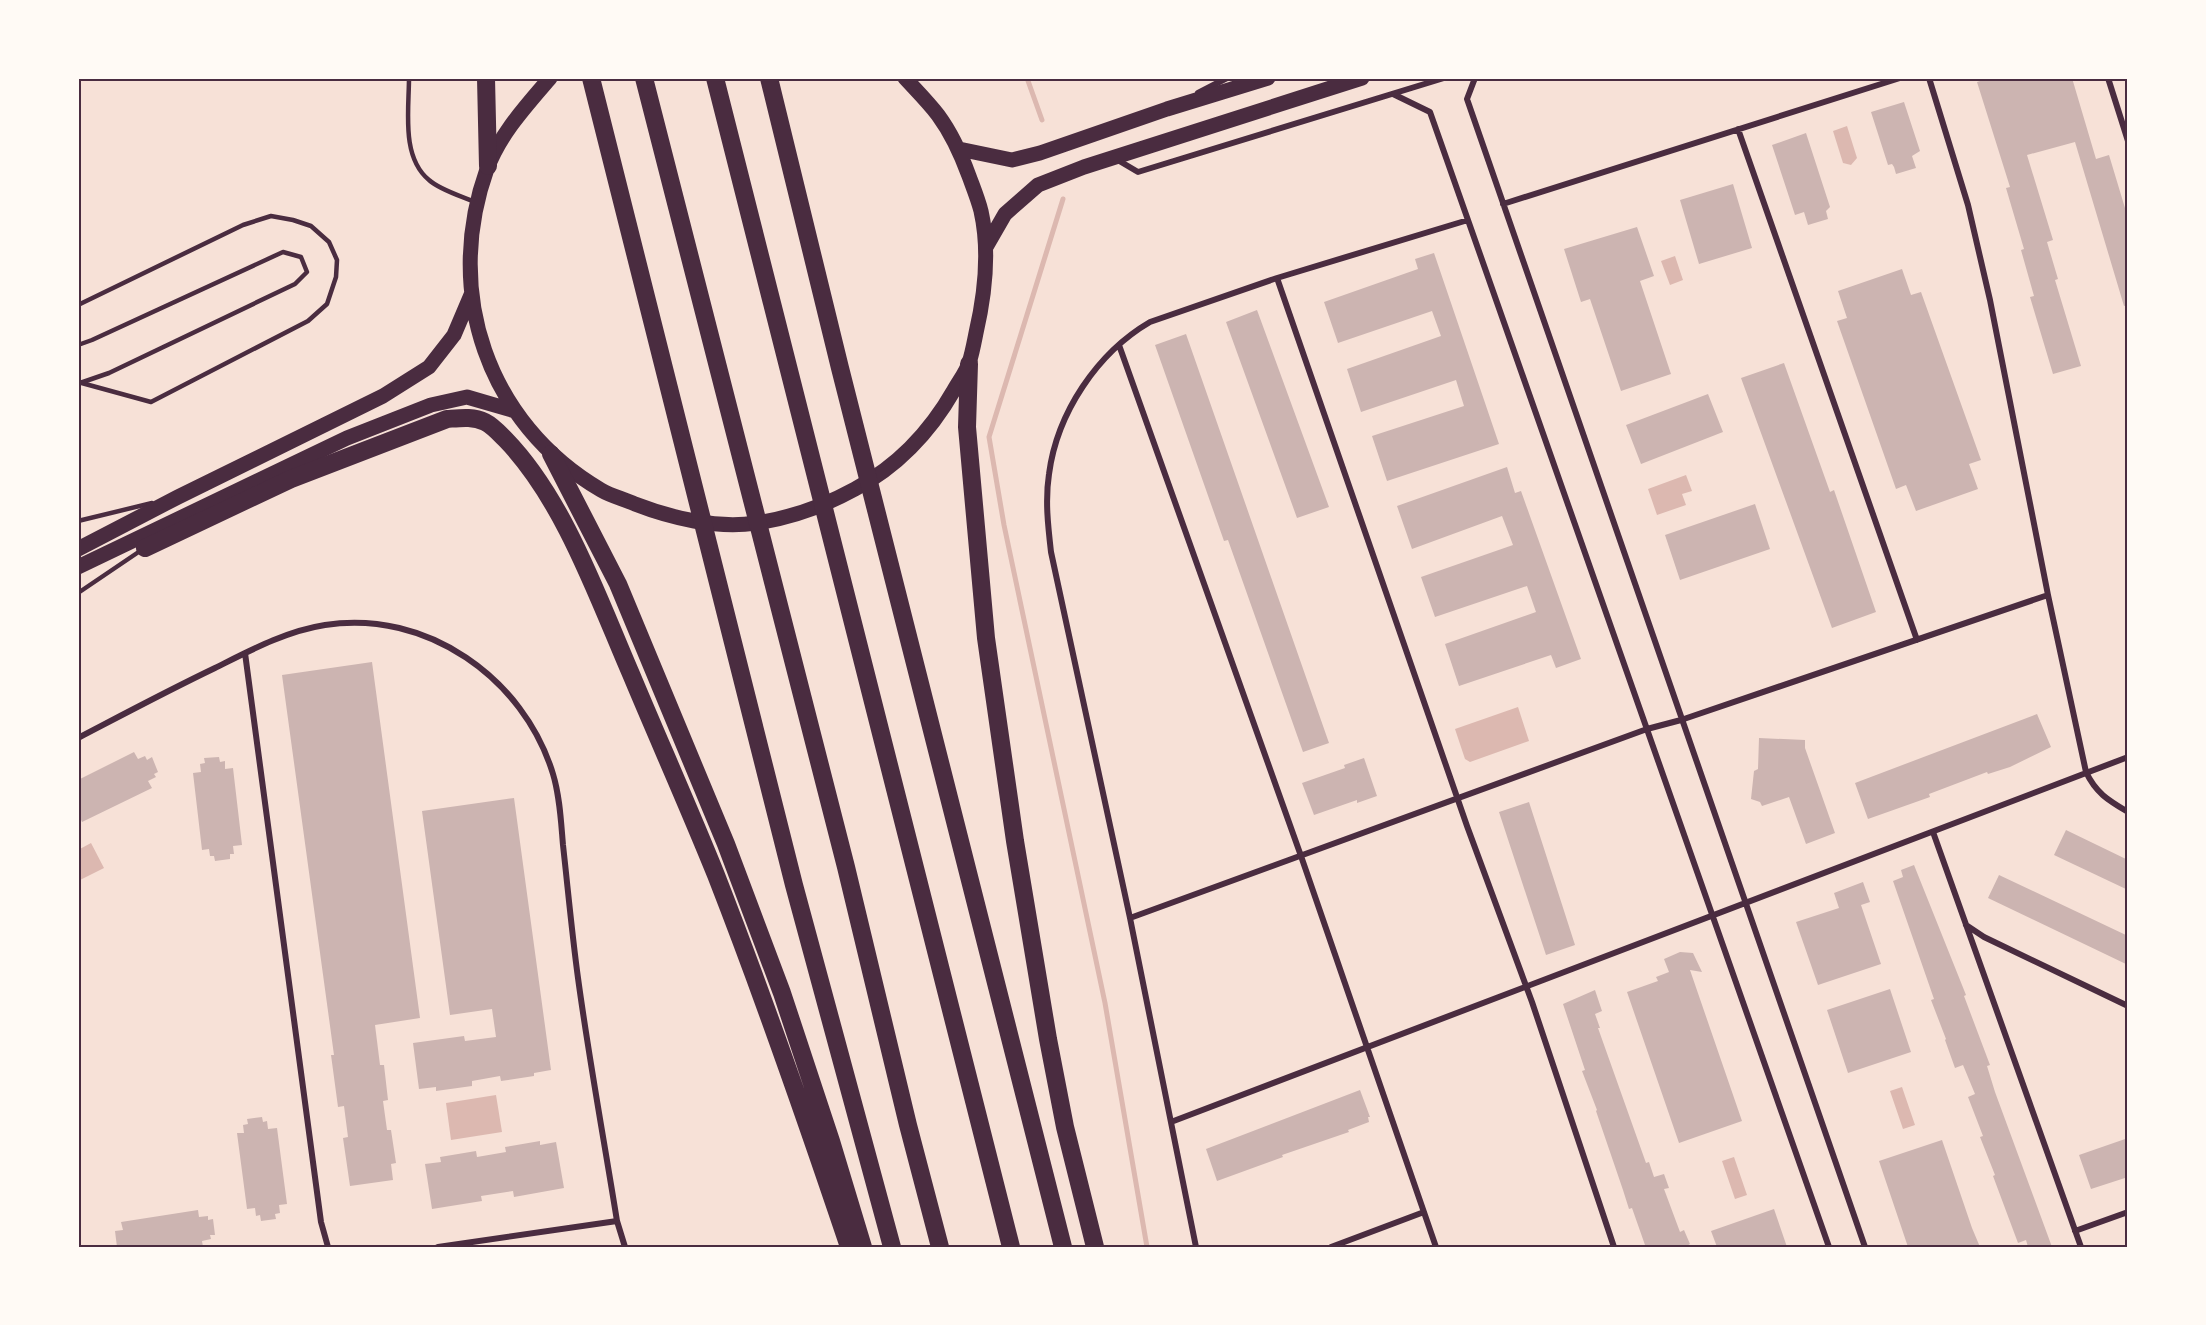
<svg xmlns="http://www.w3.org/2000/svg" width="2206" height="1325" font-family="Barlow,sans-serif">
	<style>
		.water { fill: #dcb8b0 }
		.lines { fill: none; stroke-linecap: round; stroke-linejoin: round }
		.stream { stroke: #dcb8b0; stroke-width: 5 }
		.building { fill: #ccb4b1 }
		.service { stroke: #4a2c40; stroke-width: 4.5 }
		.minor { stroke: #4a2c40; stroke-width: 6 }
		.primary { stroke: #4a2c40; stroke-width: 15 }
		.motorway { stroke: #4a2c40; stroke-width: 18 }
		.neatline { fill: none; stroke: #4a2c40; stroke-width: 2 }
	</style>
	<rect width="100%" height="100%" fill="#f7e1d7"/>
	<path class="water" d="M 1847,126 L 1857,158 L 1851,165 L 1843,163 L 1833,131 Z
		M 1675,256 L 1683,280 L 1670,285 L 1661,261 Z
		M 1686,475 L 1692,491 L 1682,494 L 1686,505 L 1657,515 L 1648,489 Z
		M 1518,707 L 1529,741 L 1470,762 L 1465,759 L 1455,729 Z
		M 91,843 L 104,868 L 78,881 L 78,850 Z
		M 1902,1087 L 1915,1125 L 1903,1129 L 1890,1091 Z
		M 496,1095 L 502,1132 L 451,1140 L 446,1103 Z
		M 1734,1157 L 1747,1195 L 1735,1199 L 1722,1161 Z"/>
	<g class="lines">
		<path class="stream" d="M 1027,78 L 1042,120
			M 1063,199 L 989,437 L 1004,525 L 1105,1003 L 1147,1247"/>
	</g>
	<path class="building" d="M 1990,78 L 2072,78 L 2096,159 L 2109,155 L 2128,218 L 2128,305 L 2124,306 L 2075,142 L 2027,155 L 2053,240 L 2047,242 L 2058,279 L 2055,280 L 2081,366 L 2053,374 L 2030,297 L 2034,296 L 2021,250 L 2024,249 L 2006,188 L 2010,187 L 1977,82 Z
		M 1904,102 L 1920,151 L 1912,156 L 1916,168 L 1896,174 L 1894,167 L 1892,164 L 1888,165 L 1871,112 Z
		M 1806,133 L 1830,207 L 1826,211 L 1828,219 L 1808,225 L 1804,212 L 1795,215 L 1772,145 Z
		M 1733,184 L 1752,248 L 1699,264 L 1680,200 Z
		M 1637,227 L 1654,276 L 1640,281 L 1671,374 L 1621,391 L 1590,299 L 1581,302 L 1564,249 Z
		M 1434,253 L 1499,444 L 1387,481 L 1372,436 L 1464,406 L 1456,380 L 1361,412 L 1347,369 L 1441,336 L 1432,311 L 1338,343 L 1324,302 L 1418,269 L 1415,259 Z
		M 1902,269 L 1911,295 L 1921,292 L 1981,460 L 1969,464 L 1978,489 L 1916,511 L 1906,485 L 1896,489 L 1837,321 L 1847,318 L 1838,291 Z
		M 1257,310 L 1329,507 L 1297,518 L 1226,322 Z
		M 1186,334 L 1329,743 L 1303,752 L 1228,540 L 1224,541 L 1155,345 Z
		M 1784,363 L 1830,492 L 1834,490 L 1876,612 L 1832,628 L 1741,378 Z
		M 1708,394 L 1723,432 L 1641,464 L 1626,425 Z
		M 1507,467 L 1515,493 L 1521,491 L 1581,659 L 1556,668 L 1551,655 L 1459,686 L 1445,644 L 1536,612 L 1527,586 L 1435,617 L 1421,577 L 1513,545 L 1502,516 L 1412,549 L 1397,506 Z
		M 1755,504 L 1770,549 L 1680,580 L 1665,535 Z
		M 372,662 L 420,1018 L 375,1025 L 380,1065 L 384,1065 L 388,1100 L 383,1101 L 387,1130 L 391,1130 L 396,1163 L 391,1164 L 393,1180 L 350,1186 L 343,1138 L 348,1137 L 344,1106 L 338,1107 L 331,1055 L 334,1055 L 282,675 Z
		M 2037,714 L 2051,747 L 2010,767 L 1988,774 L 1987,772 L 1929,794 L 1930,797 L 1868,819 L 1855,783 Z
		M 1759,738 L 1805,740 L 1805,748 L 1835,833 L 1806,844 L 1789,797 L 1762,806 L 1760,802 L 1751,799 L 1754,771 L 1758,769 Z
		M 134,752 L 138,759 L 145,756 L 147,760 L 152,757 L 158,772 L 154,774 L 156,777 L 148,781 L 152,788 L 82,822 L 78,813 L 78,780 Z
		M 219,757 L 220,762 L 225,761 L 225,769 L 233,768 L 242,845 L 233,846 L 234,854 L 230,854 L 230,859 L 215,861 L 214,856 L 210,856 L 209,849 L 202,850 L 193,773 L 201,772 L 200,764 L 205,763 L 204,758 Z
		M 1364,758 L 1377,796 L 1357,803 L 1357,800 L 1314,815 L 1302,783 L 1345,768 L 1344,765 Z
		M 514,798 L 551,1070 L 534,1073 L 534,1076 L 501,1081 L 500,1076 L 472,1081 L 472,1086 L 436,1091 L 436,1087 L 419,1089 L 413,1043 L 464,1036 L 465,1041 L 496,1037 L 492,1009 L 450,1015 L 422,811 Z
		M 1529,802 L 1575,945 L 1546,955 L 1499,812 Z
		M 2066,830 L 2128,860 L 2128,890 L 2054,855 Z
		M 1914,865 L 1966,995 L 1964,996 L 1990,1065 L 1987,1066 L 1995,1092 L 2052,1247 L 2028,1247 L 2026,1240 L 2018,1243 L 1993,1176 L 1995,1175 L 1980,1137 L 1983,1136 L 1968,1097 L 1975,1094 L 1963,1065 L 1955,1068 L 1945,1040 L 1946,1039 L 1931,1000 L 1934,999 L 1893,881 L 1903,877 L 1901,870 Z
		M 1999,875 L 2128,936 L 2128,965 L 1988,898 Z
		M 1863,882 L 1870,902 L 1861,905 L 1881,964 L 1818,985 L 1796,922 L 1839,908 L 1834,893 Z
		M 1680,952 L 1693,953 L 1702,972 L 1690,970 L 1742,1121 L 1679,1143 L 1627,992 L 1658,981 L 1656,977 L 1669,972 L 1664,959 Z
		M 1890,989 L 1911,1052 L 1848,1073 L 1827,1010 Z
		M 1595,990 L 1602,1011 L 1595,1014 L 1600,1028 L 1598,1028 L 1646,1163 L 1649,1162 L 1654,1177 L 1664,1174 L 1669,1188 L 1664,1189 L 1680,1232 L 1684,1230 L 1690,1244 L 1685,1247 L 1644,1247 L 1645,1245 L 1632,1208 L 1629,1209 L 1623,1190 L 1596,1111 L 1597,1110 L 1582,1071 L 1585,1070 L 1563,1004 Z
		M 1360,1090 L 1370,1117 L 1368,1117 L 1369,1122 L 1348,1130 L 1349,1132 L 1282,1155 L 1283,1157 L 1217,1181 L 1206,1149 Z
		M 262,1117 L 263,1122 L 267,1121 L 268,1129 L 277,1128 L 287,1204 L 279,1205 L 280,1213 L 275,1214 L 276,1219 L 261,1221 L 260,1215 L 256,1216 L 255,1208 L 247,1209 L 237,1133 L 244,1133 L 243,1125 L 248,1124 L 247,1119 Z
		M 2128,1138 L 2128,1177 L 2091,1189 L 2079,1155 Z
		M 1942,1140 L 1972,1228 L 1980,1247 L 1908,1247 L 1879,1161 Z
		M 540,1141 L 540,1145 L 556,1142 L 564,1188 L 514,1197 L 513,1191 L 481,1196 L 482,1201 L 432,1209 L 425,1164 L 441,1162 L 440,1157 L 476,1151 L 477,1157 L 506,1152 L 505,1147 Z
		M 1774,1209 L 1787,1247 L 1717,1247 L 1711,1231 Z
		M 198,1210 L 199,1217 L 208,1216 L 208,1220 L 213,1219 L 215,1235 L 210,1235 L 211,1239 L 202,1241 L 203,1247 L 117,1247 L 115,1231 L 123,1230 L 121,1222 Z"/>
	<g class="lines">
		<path class="service" d="M 409,78 C 409,110 401,157 429,180 C 440,190 461,196 475,202
			M 78,305 L 243,225 L 271,216 L 293,220 L 311,226 L 329,242 L 337,260 L 336,277 L 327,304 L 308,321 L 151,402 L 78,382
			M 78,345 L 92,340 L 283,252 L 301,257 L 307,272 L 295,284 L 109,373 L 80,383
			M 78,521 L 152,503
			M 78,593 L 143,549"/>
		<path class="minor" d="M 1475,78 L 1467,99 L 1865,1247
			M 1929,78 L 1968,205 L 1990,300 L 2048,595 L 2086,772 C 2096,793 2108,800 2128,812
			M 2108,78 L 2128,141
			M 1198,93 L 1227,78
			M 1393,94 L 1430,112 L 1829,1247
			M 1738,129 L 1917,640
			M 1116,159 L 1138,172 L 1444,78
			M 1503,204 L 1900,78
			M 1277,278 L 1467,826 L 1532,1002 L 1614,1247
			M 1119,345 L 1301,856 L 1436,1247
			M 245,653 L 321,1222 L 328,1247
			M 78,738 C 124,714 169,690 215,668 C 249,651 286,631 325,625 C 426,609 524,678 553,774 C 560,797 561,822 563,845 C 568,890 572,934 578,978 C 589,1059 604,1140 617,1221 L 625,1247
			M 1933,832 L 2081,1247
			M 1130,918 L 1647,729 L 1681,720 L 2048,595
			M 1966,925 L 1984,937 L 2128,1006
			M 1171,1122 L 2128,757
			M 2075,1231 L 2128,1212
			M 438,1247 L 617,1221
			M 1196,1247 L 1130,918 L 1051,552 C 1048,526 1045,500 1049,474 C 1057,413 1097,353 1150,322 L 1277,278 L 1468,220
			M 1331,1247 L 1424,1212"/>
		<path class="primary" d="M 550,78 C 526,106 500,134 487,169 C 443,292 487,423 601,490 C 611,496 624,499 635,504 C 671,518 717,529 756,523 C 791,518 824,506 855,489 C 898,466 930,432 954,390 C 959,381 966,372 969,363 C 972,354 974,343 976,333 C 985,294 990,251 981,211 C 978,199 973,187 969,176 C 961,154 952,134 938,115 C 928,102 916,90 905,78
			M 959,149 L 1012,160 L 1040,153 L 1167,109 L 1268,78
			M 986,247 L 1005,214 L 1038,185 L 1084,167 L 1362,78
			M 78,549 L 178,497 L 383,396 L 429,367 L 454,335 L 471,295
			M 78,567 L 347,438 L 431,405 L 467,397 L 515,411"/>
		<path class="motorway" d="M 486,78 L 488,166
			M 591,78 L 794,885 L 892,1247
			M 644,78 L 846,867 L 908,1125 L 940,1247
			M 715,78 L 1011,1247
			M 769,78 L 840,368 L 1063,1247
			M 969,364 L 967,427 L 986,638 L 1015,841 L 1048,1039 L 1065,1127 L 1095,1247
			M 551,454 L 618,584 L 726,844 L 782,993 L 831,1141 L 863,1247
			M 145,548 L 291,479 L 447,419 C 460,418 473,416 485,422 C 493,426 500,434 506,440 C 564,500 598,598 631,674 C 659,741 689,808 716,875 C 764,998 807,1122 849,1247"/>
	</g>
	<rect width="2206" height="1325" fill="none" stroke="#fffaf5" stroke-width="159"/>
	<rect x="80" y="80" width="2046" height="1166" class="neatline"/>
</svg>
